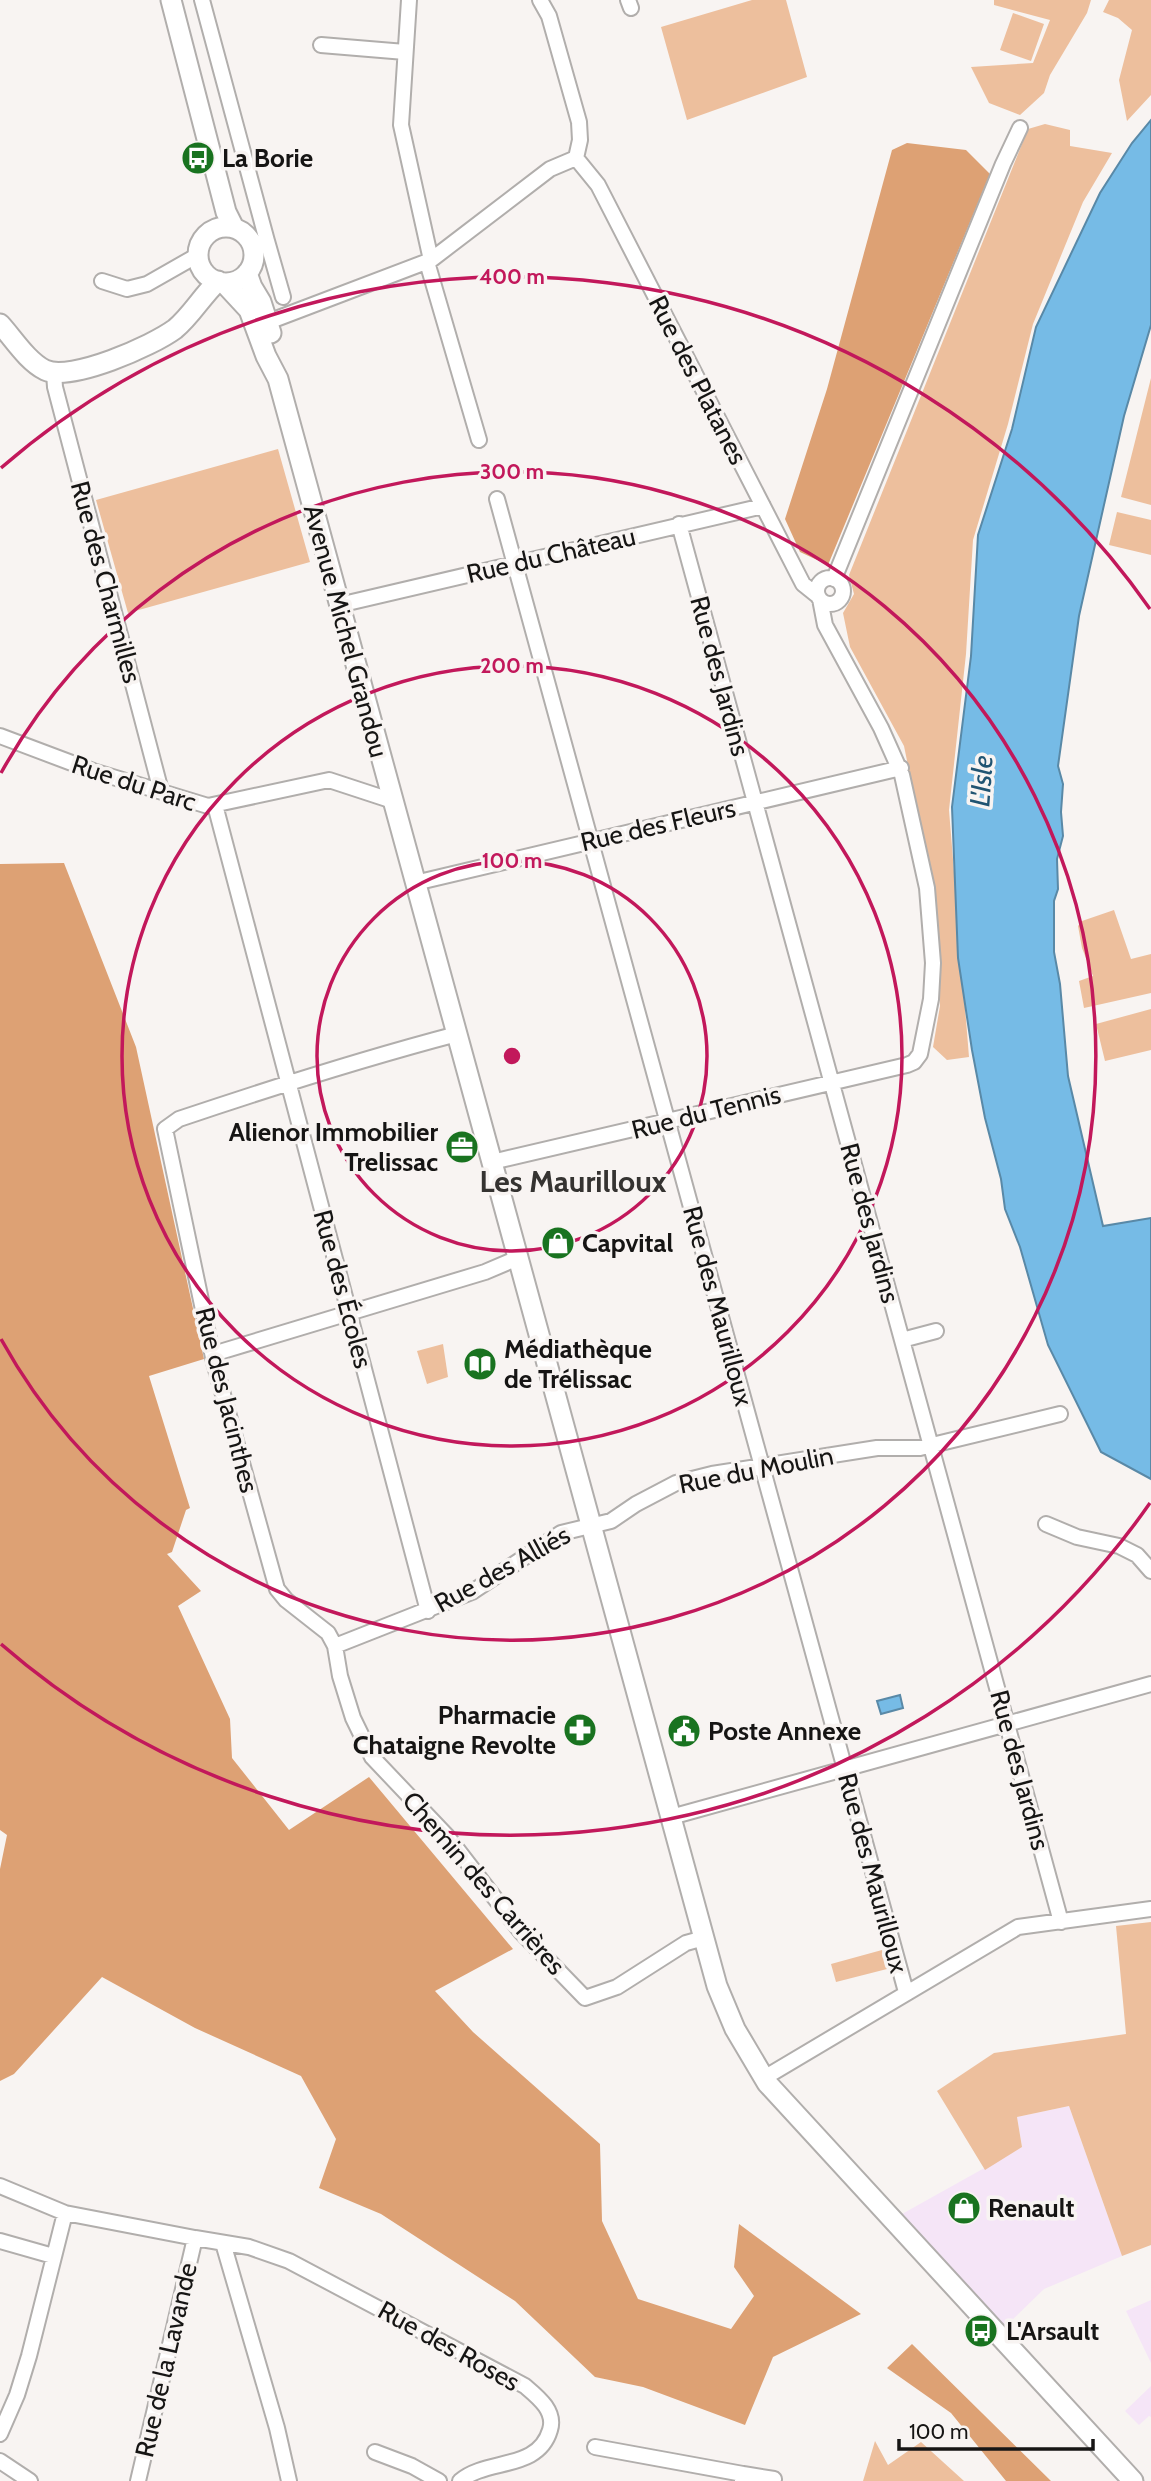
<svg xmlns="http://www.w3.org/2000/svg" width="1151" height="2481" font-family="Cabin,sans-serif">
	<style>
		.industrial { fill: #f5e5f7 }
		.green { fill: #edbf9d }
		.forest { fill: #dda174 }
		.water { fill: #76bbe6; stroke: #5989a7; stroke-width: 2 }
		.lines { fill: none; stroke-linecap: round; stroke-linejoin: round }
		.street-casing { stroke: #b1aeac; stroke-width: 18 }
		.secondary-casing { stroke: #b1aeac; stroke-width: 23 }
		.street { stroke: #fff; stroke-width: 14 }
		.secondary { stroke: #fff; stroke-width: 19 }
		.ring { fill: none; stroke: #c2185b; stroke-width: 3.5 }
		.labels { text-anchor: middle; stroke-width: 7; stroke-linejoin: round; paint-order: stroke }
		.poi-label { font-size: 26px; font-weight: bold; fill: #161514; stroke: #f8f4f2; text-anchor: start }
		.street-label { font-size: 26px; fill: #161514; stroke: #f8f4f2 }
		.water-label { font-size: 28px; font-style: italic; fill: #205472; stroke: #f8f4f2 }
		.quarter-label { font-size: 30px; font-weight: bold; fill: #353331; stroke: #f8f4f2 }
		.centre { fill: #c2185b; stroke: #f8f4f2; stroke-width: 3.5 }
		.ring-label { font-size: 21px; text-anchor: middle; font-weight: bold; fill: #c2185b; stroke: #f8f4f2; stroke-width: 7; stroke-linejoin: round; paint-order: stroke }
	</style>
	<rect width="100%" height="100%" fill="#f8f4f2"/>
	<path class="industrial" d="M 1069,2106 L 1122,2256 L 1044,2289 L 1005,2327 L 902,2214 L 1022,2147 L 1017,2117 Z
		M 1151,2300 L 1151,2363 L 1126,2311 Z
		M 1151,2386 L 1151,2417 L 1149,2416 L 1139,2425 L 1125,2411 Z"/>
	<path class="green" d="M 752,0 L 786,0 L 807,77 L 687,120 L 661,27 Z
		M 994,0 L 1091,0 L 1087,13 L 1050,75 L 1044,93 L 1020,115 L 989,103 L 971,67 L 1033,63 L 1050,20 L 994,5 Z
		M 1109,0 L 1151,0 L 1151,95 L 1127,121 L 1119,80 L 1132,30 L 1118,18 L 1103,12 Z
		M 1013,13 L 1044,24 L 1031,61 L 1000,50 Z
		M 1045,124 L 1070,130 L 1070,146 L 1112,153 L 1083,202 L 1033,324 L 1008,424 L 973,540 L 966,654 L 949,810 L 969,1057 L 947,1060 L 933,1047 L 940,1006 L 932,883 L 904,746 L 850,647 L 843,613 L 854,594 L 849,575 L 1028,129 Z
		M 1151,378 L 1151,505 L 1121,497 Z
		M 278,449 L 310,562 L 128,613 L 96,500 Z
		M 1117,512 L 1151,520 L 1151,555 L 1109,545 Z
		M 1114,910 L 1131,959 L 1151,954 L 1151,993 L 1084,1008 L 1079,981 L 1093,976 L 1082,948 L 1078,926 L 1082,921 Z
		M 1151,1009 L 1151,1050 L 1105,1061 L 1096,1024 Z
		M 443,1344 L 448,1377 L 427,1384 L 417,1351 Z
		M 1151,1922 L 1151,2245 L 1122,2256 L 1069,2106 L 1017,2117 L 1022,2147 L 985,2170 L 937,2091 L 994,2053 L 1126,2034 L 1116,1926 Z
		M 882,1950 L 887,1969 L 836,1982 L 831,1964 Z
		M 875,2441 L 888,2465 L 921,2442 L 964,2481 L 863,2481 Z"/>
	<path class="forest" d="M 907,143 L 966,150 L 990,174 L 828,565 L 800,552 L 785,519 L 827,389 L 892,150 Z
		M 64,863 L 136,1047 L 204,1359 L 149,1376 L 190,1508 L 186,1510 L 172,1552 L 167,1554 L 201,1591 L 178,1606 L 230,1719 L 232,1758 L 289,1830 L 369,1777 L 513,1949 L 435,1991 L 473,2032 L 600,2144 L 602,2221 L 638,2299 L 731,2329 L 754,2296 L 734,2267 L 739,2224 L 861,2314 L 773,2357 L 745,2425 L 643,2387 L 595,2377 L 515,2301 L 381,2214 L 319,2188 L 336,2139 L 301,2076 L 195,2028 L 102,1977 L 14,2074 L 0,2081 L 0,1869 L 7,1835 L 0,1830 L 0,864 Z
		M 912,2344 L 1051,2481 L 1006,2481 L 951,2413 L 887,2368 Z"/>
	<path class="water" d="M 1151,120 L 1151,325 L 1124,416 L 1079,616 L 1058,766 L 1063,784 L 1061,812 L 1063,836 L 1057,859 L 1058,889 L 1054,901 L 1054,952 L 1060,984 L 1068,1076 L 1103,1226 L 1151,1218 L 1151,1479 L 1101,1452 L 1048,1345 L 1020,1247 L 1005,1209 L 1001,1179 L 985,1118 L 972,1050 L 958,958 L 952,807 L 971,656 L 978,535 L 1012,429 L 1036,327 L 1100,193 L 1132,143 Z
		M 900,1695 L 903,1708 L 881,1714 L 877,1701 Z"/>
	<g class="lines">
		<defs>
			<path id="street" d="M 202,0 L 267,241 L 252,245
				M 409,0 L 401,125 L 431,260
				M 540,0 L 549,16 L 579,122 L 580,140 L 576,158
				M 628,0 L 631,8
				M 321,45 L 405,52
				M 576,158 L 598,185 L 803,584 L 818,596
				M 267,241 L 283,297
				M 427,262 L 479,440
				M 102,281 L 127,289 L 147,284 L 198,255
				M 260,315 L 268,322 L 431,260 L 550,169 L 576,158
				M 54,373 L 55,387 L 161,791
				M 497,499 L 906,1992
				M 679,524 L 1061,1922
				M817 591a13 13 0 1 1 26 0a13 13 0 1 1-26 0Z
				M 834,579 L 1003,164 L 1020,128
				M 339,605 L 763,506
				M 0,736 L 93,771 L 208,806 L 329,780 L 393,801
				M 215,805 L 428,1611
				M 415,883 L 901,768
				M 457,1034 C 362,1059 271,1088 179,1119 L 165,1129 L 214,1362 L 277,1589 L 286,1600 L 328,1633 L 335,1646 L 340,1676 L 353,1718 L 372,1757 L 447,1836 L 521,1932 L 585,1998 L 617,1987 L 686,1943 L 704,1938
				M 492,1162 L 907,1065 L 914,1062 L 920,1054 L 931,999 L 933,963 L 927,888 L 902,775 L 881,728 L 825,625 L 820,599
				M 902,1340 L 936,1331
				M 213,1354 L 485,1272 L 518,1258
				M 1046,1524 L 1077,1537 L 1119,1546 L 1137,1555 L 1151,1571
				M 335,1646 L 472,1592 L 561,1533 L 611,1521 L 636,1504 L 676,1483 L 712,1474 L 877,1448 L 920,1448 L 1060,1414
				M 671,1817 L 1151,1684
				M 764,2078 L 1018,1927 L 1151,1909
				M 0,2186 L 65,2213 L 195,2238 L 249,2247 L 289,2261 L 525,2386 C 538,2397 556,2411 550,2430 C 538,2471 487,2458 460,2481
				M 0,2241 L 53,2256
				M 223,2243 L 277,2428 L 289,2481
				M 0,2434 L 17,2395 L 29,2356 L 65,2213
				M 595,2447 L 743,2474 L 742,2481
				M 375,2452 L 412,2466 L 439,2481
				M 0,2461 L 30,2481
				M 743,2474 L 774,2479
				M 138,2481 L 195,2238"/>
			<path id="secondary" d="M 171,0 L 226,212 L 234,228
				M198 255a28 28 0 1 1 56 0a28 28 0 1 1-56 0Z
				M 247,273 L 252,287 L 261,302 L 271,333
				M 224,283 L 249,310 L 266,356 L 278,379 L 717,1986 L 735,2029 L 767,2083 L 1133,2481
				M 0,324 C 13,338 27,361 45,370 C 71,382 152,346 175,329 C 191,316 202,296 218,281"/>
		</defs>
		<use href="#street" class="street-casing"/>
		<use href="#secondary" class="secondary-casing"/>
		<use href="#street" class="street"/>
		<use href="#secondary" class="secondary"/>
	</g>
	<g class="ring">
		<circle cx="512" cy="1056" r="195"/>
		<circle cx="512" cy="1056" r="390"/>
		<path d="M1 773A584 584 0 1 1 1 1339"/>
		<path d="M1150 1503A779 779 0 0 1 1 1644M1 468A779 779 0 0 1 1150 609"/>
	</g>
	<defs>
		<symbol id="bus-disc" viewBox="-11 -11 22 22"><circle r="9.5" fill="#197320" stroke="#f8f4f2"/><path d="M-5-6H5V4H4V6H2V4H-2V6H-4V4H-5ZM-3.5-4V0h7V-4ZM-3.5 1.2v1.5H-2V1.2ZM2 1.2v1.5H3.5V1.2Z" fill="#fff"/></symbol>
		<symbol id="office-disc" viewBox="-11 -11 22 22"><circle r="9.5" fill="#197320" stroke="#f8f4f2"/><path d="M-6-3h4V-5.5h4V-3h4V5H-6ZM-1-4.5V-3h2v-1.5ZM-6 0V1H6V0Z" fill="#fff"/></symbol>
		<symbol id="shop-disc" viewBox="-11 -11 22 22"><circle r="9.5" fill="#197320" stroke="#f8f4f2"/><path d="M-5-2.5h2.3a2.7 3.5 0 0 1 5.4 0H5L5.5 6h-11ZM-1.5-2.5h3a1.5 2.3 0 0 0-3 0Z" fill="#fff"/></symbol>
		<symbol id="library-disc" viewBox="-11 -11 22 22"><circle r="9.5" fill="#197320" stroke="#f8f4f2"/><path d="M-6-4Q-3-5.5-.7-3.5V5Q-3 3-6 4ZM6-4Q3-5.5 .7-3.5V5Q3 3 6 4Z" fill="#fff"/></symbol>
		<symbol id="pharmacy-disc" viewBox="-11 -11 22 22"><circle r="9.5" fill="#197320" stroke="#f8f4f2"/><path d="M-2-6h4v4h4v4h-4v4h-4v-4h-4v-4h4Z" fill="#fff"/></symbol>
		<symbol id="civic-disc" viewBox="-11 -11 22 22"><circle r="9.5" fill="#197320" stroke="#f8f4f2"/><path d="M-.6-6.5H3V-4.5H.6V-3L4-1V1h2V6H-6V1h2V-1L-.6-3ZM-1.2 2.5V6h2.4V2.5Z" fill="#fff"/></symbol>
	</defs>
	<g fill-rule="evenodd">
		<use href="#bus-disc" x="179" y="139" width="38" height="38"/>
		<use href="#office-disc" x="443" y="1128" width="38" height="38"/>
		<use href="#shop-disc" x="539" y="1224" width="38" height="38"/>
		<use href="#library-disc" x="461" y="1345" width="38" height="38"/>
		<use href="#pharmacy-disc" x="561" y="1711" width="38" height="38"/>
		<use href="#civic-disc" x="665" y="1712" width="38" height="38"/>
		<use href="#shop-disc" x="945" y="2189" width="38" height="38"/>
		<use href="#bus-disc" x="962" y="2312" width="38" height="38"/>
	</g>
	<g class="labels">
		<g class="poi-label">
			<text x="222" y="167">La Borie</text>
			<text x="438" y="1141" text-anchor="end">Alienor Immobilier<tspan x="438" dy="30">Trelissac</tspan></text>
			<text x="582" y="1252">Capvital</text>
			<text x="504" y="1358">Médiathèque<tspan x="504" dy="30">de Trélissac</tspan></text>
			<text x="556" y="1724" text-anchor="end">Pharmacie<tspan x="556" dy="30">Chataigne Revolte</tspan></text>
			<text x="708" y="1740">Poste Annexe</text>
			<text x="988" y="2217">Renault</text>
			<text x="1006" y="2340">L'Arsault</text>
		</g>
		<g class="street-label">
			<text transform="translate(698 380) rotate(63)" y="9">Rue des Platanes</text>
			<text transform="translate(551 555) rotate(-13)" y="9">Rue du Château</text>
			<text transform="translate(106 582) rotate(75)" y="9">Rue des Charmilles</text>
			<text transform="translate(346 631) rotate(75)" y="9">Avenue Michel Grandou</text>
			<text transform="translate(720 676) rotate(75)" y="9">Rue des Jardins</text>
			<text transform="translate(134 783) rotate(18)" y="9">Rue du Parc</text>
			<text transform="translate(658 825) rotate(-13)" y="9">Rue des Fleurs</text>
			<text transform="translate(706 1112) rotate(-14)" y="9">Rue du Tennis</text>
			<text transform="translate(870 1223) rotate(75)" y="9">Rue des Jardins</text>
			<text transform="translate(343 1289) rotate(75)" y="9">Rue des Écoles</text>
			<text transform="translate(718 1306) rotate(75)" y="9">Rue des Maurilloux</text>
			<text transform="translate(227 1400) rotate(76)" y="9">Rue des Jacinthes</text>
			<text transform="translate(756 1470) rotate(-11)" y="9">Rue du Moulin</text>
			<text transform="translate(502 1569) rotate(-29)" y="9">Rue des Alliés</text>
			<text transform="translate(1020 1770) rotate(75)" y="9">Rue des Jardins</text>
			<text transform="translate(873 1873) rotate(75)" y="9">Rue des Maurilloux</text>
			<text transform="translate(484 1883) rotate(49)" y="9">Chemin des Carrières</text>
			<text transform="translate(449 2346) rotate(29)" y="9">Rue des Roses</text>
			<text transform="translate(166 2360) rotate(-77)" y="9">Rue de la Lavande</text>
		</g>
		<g class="water-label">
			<text transform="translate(981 781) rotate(-86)" y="10">L'Isle</text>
		</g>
		<g class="quarter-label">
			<text x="573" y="1192">Les Maurilloux</text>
		</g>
	</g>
	<circle cx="512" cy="1056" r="10" class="centre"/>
	<g class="ring-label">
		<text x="512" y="284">400 m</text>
		<text x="512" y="479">300 m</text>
		<text x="512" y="673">200 m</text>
		<text x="512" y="868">100 m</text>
	</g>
	<path d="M899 2439v10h194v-10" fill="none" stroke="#161514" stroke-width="3.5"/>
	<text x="909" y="2439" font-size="21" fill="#161514" stroke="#f8f4f2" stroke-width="5" paint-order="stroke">100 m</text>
</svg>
